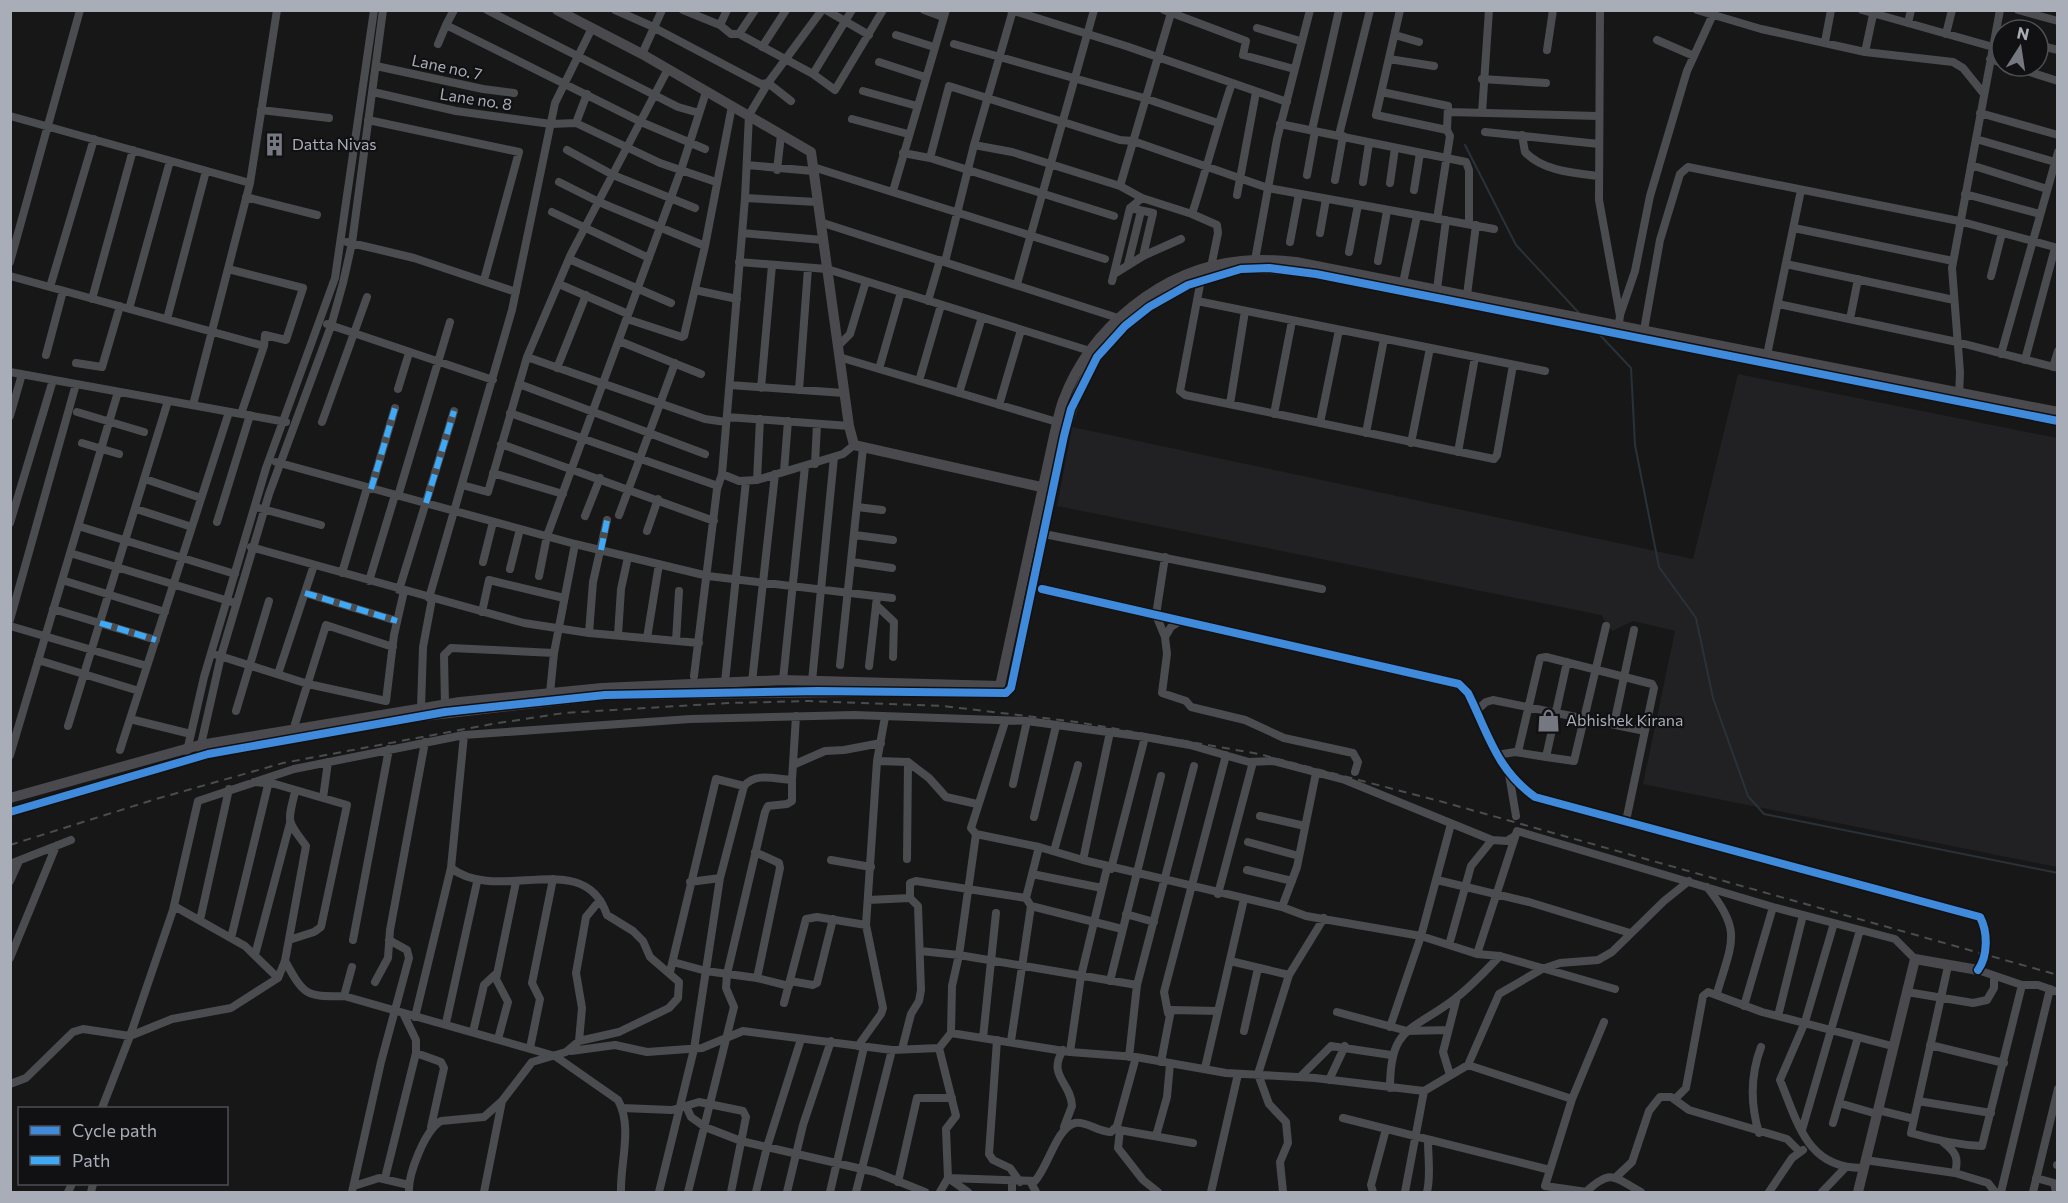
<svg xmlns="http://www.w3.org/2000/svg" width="2068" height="1203" font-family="Commissioner,sans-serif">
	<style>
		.built { fill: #212123 }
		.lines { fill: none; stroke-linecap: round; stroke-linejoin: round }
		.stream { stroke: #2a3239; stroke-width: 2 }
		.street { stroke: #4b4c50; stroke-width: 8 }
		.secondary { stroke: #4a4a4e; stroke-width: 10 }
		.rail { stroke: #4b4c4f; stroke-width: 2; stroke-dasharray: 8 6; stroke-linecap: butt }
		.quiet { stroke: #3fa9f5; stroke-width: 6; stroke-dasharray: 12 6; stroke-linecap: butt }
		.cycleway-casing { stroke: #111113; stroke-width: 11 }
		.cycleway { stroke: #408adc; stroke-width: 8 }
		.labels { text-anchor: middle; stroke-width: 4.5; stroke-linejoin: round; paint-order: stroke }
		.street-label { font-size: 16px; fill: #a8adb8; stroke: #111113 }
		.poi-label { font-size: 16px; fill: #a8adb8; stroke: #111113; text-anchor: start }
	</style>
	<rect width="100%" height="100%" fill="#171717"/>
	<path class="built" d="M 1738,374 L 2057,438 L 2057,867 L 1643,784 L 1675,631 L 1633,621 L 1612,631 L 1601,615 L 1057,506 L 1072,427 L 1693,559 Z"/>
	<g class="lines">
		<path class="stream" d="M 1465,145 L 1516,245 L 1579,313
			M 1599,334 L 1631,368 L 1635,445 L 1659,567 L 1696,618 L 1713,698 L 1748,796 L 1764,814 L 2058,873"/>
		<path class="street" d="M 487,10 L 678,107 L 699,113
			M 615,10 L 649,25 L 761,84 L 768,83 L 791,101
			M 683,10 L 720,25 L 731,34 L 739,34 L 813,74 L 835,90 L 883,10
			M 826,10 L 869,35
			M 924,10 L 943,17
			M 1011,10 L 1126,46 L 1287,102
			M 1164,10 L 1246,41 L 1243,55 L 1294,69
			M 1400,10 L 1376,115 L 1447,130
			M 1600,10 L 1599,200 L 1620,316 L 1618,329
			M 1697,10 L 1761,29 L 1865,52 L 1874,10
			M 1862,10 L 1993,47
			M 2018,10 L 2058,21
			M 1908,23 L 1911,10
			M 446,25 L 454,10
			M 720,25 L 727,10
			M 1257,28 L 1300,41
			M 739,34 L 755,10
			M 1946,34 L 1952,10
			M 896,35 L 934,47
			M 1395,35 L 1419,42
			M 1657,40 L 1694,56
			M 1825,42 L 1831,10
			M 438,44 L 446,25 L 641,122 L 705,149
			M 954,44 L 1144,98 L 1218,123
			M 2038,45 L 2058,50
			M 762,47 L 786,10
			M 1547,50 L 1553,10
			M 1865,52 L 1953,62 L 1963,68 L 1984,94
			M 642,54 L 662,10
			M 1389,59 L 1434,66
			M 1990,59 L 2002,63
			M 879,62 L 925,77
			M 376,66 L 483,89 L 514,93
			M 2011,66 L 2058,81
			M 813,74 L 852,10
			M 1482,79 L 1546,83
			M 863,91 L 917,106
			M 373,92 L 456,111 L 551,124 L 576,123 L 660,163 L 716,182
			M 1382,92 L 1448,106 L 1447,130 L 1450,136 L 1437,219
			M 261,110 L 329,118
			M 1448,112 L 1598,116
			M 1482,113 L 1489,10
			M 1980,113 L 2058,135
			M 10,116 L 250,183
			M 852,119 L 908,134
			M 368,120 L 519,152 L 484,280
			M 576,123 L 587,94
			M 1280,124 L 1466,162 L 1469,170 L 1469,224
			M 1312,130 L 1339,10
			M 1485,132 L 1599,144
			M 1339,135 L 1370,10
			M 1522,135 L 1525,152 C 1543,171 1573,173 1598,176
			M 1976,139 L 2055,162
			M 974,145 L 1012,152 L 1120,186 L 1142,198 L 1192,214 C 1206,171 1217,127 1232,83
			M 567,150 L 613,175 L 695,208
			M 903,153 L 930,158 L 1114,216
			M 930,158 L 949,86 L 1120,140 L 1133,141 L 1268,188 L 1494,229
			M 747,165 L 813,171
			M 1971,165 L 2047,189
			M 813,167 L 1105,259
			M 777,170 L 781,135
			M 1307,175 L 1315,131
			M 1335,180 L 1343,136
			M 559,182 L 599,202 L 705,246
			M 1363,182 L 1369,143
			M 1390,183 L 1395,148
			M 1120,186 L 1171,13
			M 1414,190 L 1420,153
			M 893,191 L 946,10
			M 1965,194 L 2040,214
			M 1237,195 L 1256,92
			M 246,197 L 317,215
			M 745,198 L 817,202
			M 1130,208 L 1153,213 L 1143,256
			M 552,212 L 649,258
			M 1192,214 L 1217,225 L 1218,233 L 1211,267
			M 820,222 L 1118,318
			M 1794,228 L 1953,261
			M 742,233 L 823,240
			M 1320,233 L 1326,199
			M 347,242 L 414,258 L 516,292
			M 1290,242 L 1299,194
			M 1349,252 L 1358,205
			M 569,259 L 671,303
			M 1255,260 L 1277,139 L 1310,10
			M 1378,261 L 1387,211
			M 10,262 L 80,10
			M 739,262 L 827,269 L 1090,351
			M 945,262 L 974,145 L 1013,10
			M 1128,264 L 1141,211
			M 1786,264 L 1954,300
			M 228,269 L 303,288 L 286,340 L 265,335 L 264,346 L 241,414
			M 1114,274 L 1143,256 L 1181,239
			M 1202,274 L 1180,391 L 1185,395 L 1494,459 L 1497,455 L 1513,365
			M 10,276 L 264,346
			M 1991,276 L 2002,233
			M 1112,281 L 1130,208 L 1142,198
			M 1403,283 L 1417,216
			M 559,284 L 628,314
			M 1017,284 L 1094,10
			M 50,287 L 94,139
			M 1437,289 L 1446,220
			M 695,290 L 737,299
			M 1467,295 L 1476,225
			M 92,299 L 133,150
			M 928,301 L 940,260
			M 1197,301 L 1545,371
			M 1778,304 L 1957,342 L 2058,368
			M 129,309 L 170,161
			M 1620,315 L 1635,271 L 1650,196 L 1687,71 L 1715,10
			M 167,319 L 206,171
			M 627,319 L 682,337 L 684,336 L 705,246 L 732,106
			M 1850,319 L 1858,279
			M 327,324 L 493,380
			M 1644,330 L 1660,240 L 1680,174 L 1688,167 L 1959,221 L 2058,248
			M 619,341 L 701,374
			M 838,346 L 850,334 L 866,281
			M 2001,354 L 2058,152
			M 46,355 L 63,291
			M 1767,355 L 1801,190
			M 527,357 L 705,419 L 726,422
			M 839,357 L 1057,422
			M 2025,360 L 2055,248
			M 76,363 L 102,367 L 120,306
			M 2053,367 L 2058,351
			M 557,368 L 586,295
			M 879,369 L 901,292
			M 10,372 L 286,422
			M 919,381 L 941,305
			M 519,384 L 705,454
			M 730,385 L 844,393
			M 761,388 L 772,265
			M 398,389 L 409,353
			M 799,390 L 808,268
			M 959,393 L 982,317
			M 1959,397 L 1960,372 L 1952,268 L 2000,10
			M 1230,404 L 1245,311
			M 193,405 L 250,183 L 277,10
			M 999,405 L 1021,330
			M 77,412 L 144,432
			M 510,413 L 718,486
			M 1274,414 L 1292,321
			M 10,416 L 22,374
			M 727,417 L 849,426
			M 322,422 L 367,297
			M 1320,423 L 1339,330
			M 1366,433 L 1384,339
			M 82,443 L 119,454
			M 1411,443 L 1430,348
			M 501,444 L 714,521
			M 1458,452 L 1475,357
			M 276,462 L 575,544 L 708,576 L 892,598
			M 815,464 L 817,424
			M 784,471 L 788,421
			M 493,473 L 563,494
			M 722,474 L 739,481 L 757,480 L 843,454 L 854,445
			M 145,479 L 201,498
			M 757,480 L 760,419
			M 462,485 L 488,492 L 527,357 L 571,254 L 668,69
			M 371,489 L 395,408
			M 398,496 L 450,322
			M 857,507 L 882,510
			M 259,508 L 321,525
			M 136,509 L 192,527
			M 619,515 L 675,363
			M 585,516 L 600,478
			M 217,522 L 250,415
			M 10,523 L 53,380
			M 78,526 L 235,574
			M 647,531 L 658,499
			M 1044,534 L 1322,589
			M 855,535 L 893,540
			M 251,547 L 524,623 L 589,633 L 699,643
			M 70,553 L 232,602
			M 1165,557 L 1156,615 L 1165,637 L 1167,654 L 1162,693 L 1186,701 L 1191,707 L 1245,720 L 1284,738 L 1353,753 L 1358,762 L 1355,772
			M 483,562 L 493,522
			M 852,562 L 892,568
			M 510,569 L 520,529
			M 342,573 L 367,488
			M 539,576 L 547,536 L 681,170 L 706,92
			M 62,580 L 165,612
			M 369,581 L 395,495
			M 399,590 L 454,411
			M 305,593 L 397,621
			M 429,598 L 512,310 L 555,103 L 592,28
			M 876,605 L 894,622 L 893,657
			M 53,609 L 156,640
			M 482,612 L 489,580 L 564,598
			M 10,620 L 76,384
			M 10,626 L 147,666
			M 589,633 L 593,582 L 607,520
			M 618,635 L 621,589 L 628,557
			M 1165,637 L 1171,627 L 1182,620
			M 647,638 L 659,564
			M 676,641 L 679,591
			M 217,655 L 308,684 L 386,701 L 394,635 L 404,591
			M 38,660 L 139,691
			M 840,665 L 863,448
			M 869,666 L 877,597
			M 278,674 L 314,565
			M 694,676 L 717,489 L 722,474 L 745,198 L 749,115 L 768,83 L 822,10
			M 783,680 L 805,466
			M 812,681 L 834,457
			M 725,682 L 746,481
			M 752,682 L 775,474
			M 550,693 L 554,653
			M 445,705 L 444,655 L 451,648 L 554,653 L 575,544
			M 421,708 L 423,647 L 432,599
			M 1477,710 L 1486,702 L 1493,700 L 1645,731
			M 236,711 L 269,601
			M 130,719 L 191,734
			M 295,724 L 326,625 L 393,647
			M 1614,724 L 1634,630
			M 68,726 L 168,401
			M 1110,732 L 1083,860 L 1282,907 L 1306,916 L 1421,936 L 1477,954 L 1500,956 L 1615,989
			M 200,749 L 221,656 L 269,494 L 331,326 L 343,283 L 352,243 L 383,10
			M 120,750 L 229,412
			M 187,751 L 204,677 L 266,468 L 335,278 L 374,10
			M 1518,752 L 1540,658 L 1546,657 L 1652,684 L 1654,688 L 1626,821
			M 10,755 L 118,392
			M 1497,755 L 1515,752 L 1546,757 L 1567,662
			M 1546,757 L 1574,761 L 1606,626
			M 877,761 L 885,717
			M 908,762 L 929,778 L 946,797 L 977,804
			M 793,765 L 825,751 L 844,750 L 881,743
			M 1509,774 L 1516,816
			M 254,782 L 275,784 L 347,805 L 321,927 L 314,932 L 289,940
			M 1013,784 L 1027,721
			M 323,798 L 328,762
			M 1260,816 L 1305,826
			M 1034,817 L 1056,726
			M 976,834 L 971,828 L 1005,722
			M 1248,842 L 1299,856
			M 1039,847 L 976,834 L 959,955 L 1137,985
			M 1054,851 L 1078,765
			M 831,860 L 871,867
			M 10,864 L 71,840
			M 1111,869 L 1145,737
			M 1247,870 L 1292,881
			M 1032,874 L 1102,888
			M 1437,880 L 1529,902 L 1630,933
			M 10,881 L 19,861
			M 690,882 L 720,878 L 744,786
			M 1707,887 C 1743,931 1732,942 1717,993
			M 1218,894 L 1253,762
			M 910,898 L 910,883 L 916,881 L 1026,898
			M 868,900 L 910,898 L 918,906 L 921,990 L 919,1001 L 911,1014 L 902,1049
			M 174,906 L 245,946 L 278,978
			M 1031,906 L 1122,929
			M 1282,907 L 1297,867 L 1316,773
			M 1126,914 L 1154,922
			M 200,920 L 229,789
			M 1834,923 L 1805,1022 L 1780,1080 C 1798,1123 1807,1169 1863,1168
			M 231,938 L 268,785
			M 353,940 L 389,749
			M 1449,945 L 1471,866 L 1492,840
			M 920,951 L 959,955 L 952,986 L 951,1033
			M 1477,954 L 1517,831 L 1773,907 L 1895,939 L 1915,959
			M 255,955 L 290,823
			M 10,958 L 56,846
			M 285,961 C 304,995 305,997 344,996 L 555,1056 L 618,1100 C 633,1127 620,1163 621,1192
			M 1230,961 L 1289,975
			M 673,962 L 706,971 L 757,978 L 780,868 L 779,863 L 755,852
			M 1948,966 L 1911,1133 C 1935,1140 1958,1145 1982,1146 L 2022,985
			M 1978,970 L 2022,985 L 2038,985 L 2058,992
			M 670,972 L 716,779 L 744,786 C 756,772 775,779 792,780 L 796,716
			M 757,978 L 789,986
			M 790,981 L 813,985 L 817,983 L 833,919
			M 1110,981 L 1161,776
			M 375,982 L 388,958 L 390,930 L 425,742
			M 1907,992 L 1973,1003 L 1987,1000 L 1994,988 L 1994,978
			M 344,996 L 352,967
			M 784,1003 L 806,919 L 817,917 L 866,925
			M 1744,1006 L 1773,907
			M 1337,1012 L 1407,1031 L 1448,1030
			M 1168,1013 L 1164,992 L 1226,755
			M 1778,1016 L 1803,915
			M 415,1017 L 451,868 L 464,735
			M 446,1023 L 477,882
			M 1390,1027 L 1421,936 L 1451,824
			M 1244,1031 L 1258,968
			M 473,1032 L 484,985 L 497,973
			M 983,1038 L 996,913
			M 498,1039 L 508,1002 L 496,979 L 516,882
			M 997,1040 L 989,1154 L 993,1160 L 1010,1168 L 1020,1182
			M 579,1041 L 582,1008 L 576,973 L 586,917 L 600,900
			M 1011,1041 L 1031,906 L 1026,898 L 1039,847 L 1083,860
			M 1930,1045 L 2004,1063
			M 858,1046 L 881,1014 L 883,1008 L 866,925 L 877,761 L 908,762 L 907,859
			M 530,1048 L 540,999 L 532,983 L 553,879
			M 1063,1050 C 1047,1076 1071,1082 1072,1106 L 1064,1127
			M 571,1051 L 615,1045 L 647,1052 L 702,1048 L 743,1031 L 892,1050 L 939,1048
			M 1070,1052 L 1081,976 L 1107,868
			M 416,1053 L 441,1062 L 444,1068 L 431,1127
			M 1129,1057 L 1137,985 L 1194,766
			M 1161,1062 L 1171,1010 L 1218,1011
			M 1468,1065 L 1572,1099
			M 1205,1068 L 1244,899
			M 1450,1075 L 1443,1052 L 1457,997
			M 1300,1077 L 1331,1046 L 1391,1055
			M 1329,1080 L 1345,1046
			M 10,1084 L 26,1078 L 73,1032 L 83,1029 L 130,1036 L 173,910 L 198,801 L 294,769 L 464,735 L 690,719 L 854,715 L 940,718 L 1027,721 L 1145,737 L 1190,745 L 1249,762 L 1273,761 L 1345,780 L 1492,840 L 1507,841 L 1515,836
			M 1390,1088 C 1390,1027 1410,1032 1452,1001 C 1470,988 1485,971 1500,956
			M 1675,1099 L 1686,1088 L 1703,996 L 1708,992 L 1762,1012 L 1892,1046
			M 1918,1101 L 1991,1113
			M 1839,1103 L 1877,1114
			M 686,1106 L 691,1117 L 705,1127 L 741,1141 L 875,1172 L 925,1192
			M 102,1108 L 130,1036 L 172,1019 L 231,1008 L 278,978 L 285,961 L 306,846 C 287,820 287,824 295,792
			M 622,1108 L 672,1110 L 699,1102 L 743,1111 L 746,1117 L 731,1192
			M 1878,1110 L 1914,1119
			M 1343,1118 L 1550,1170
			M 1833,1123 L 1858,1037
			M 1114,1129 L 1193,1143
			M 1120,1130 L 1118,1148 L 1143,1180 L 1158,1192
			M 1802,1130 L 1860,930
			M 1759,1133 C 1750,1103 1750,1076 1761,1047
			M 1156,1136 L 1167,1097 L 1170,1064
			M 1943,1142 C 1956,1152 1959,1158 1955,1173
			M 1865,1160 L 1955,1173 L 1988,1183 L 1995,1192
			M 2057,1165 L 2058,1165
			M 385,1178 L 416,1053 L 416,1040 L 404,1015
			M 1615,1178 L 1632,1162 L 1649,1111 L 1660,1097 L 1671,1097 L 1689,1110 L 1787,1139 L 1800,1152
			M 2036,1178 L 2054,1183 L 2056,1192
			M 1012,1181 L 1012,1192
			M 1030,1181 L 1036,1192
			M 898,1182 L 917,1098 L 952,1098
			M 354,1186 L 379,1178 L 409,1185
			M 1587,1191 C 1612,1168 1615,1178 1641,1192
			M 68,1192 L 72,1184
			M 91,1192 L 93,1184
			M 352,1192 L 381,1062 L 409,958 L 407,950 L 389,940
			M 409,1192 C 408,1174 425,1130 441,1121 L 484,1117 L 502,1101 L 532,1062 L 566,1052 L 579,1041 L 619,1032 L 669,1008 L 678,998 L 679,982 L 650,957 L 643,941 L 633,931 L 607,915 C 584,846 499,905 451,868
			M 484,1192 L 502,1101
			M 659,1192 L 694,1049 L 720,878
			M 688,1192 L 734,1007 L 726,988 L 727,974 L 765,812 L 768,806 L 787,804 L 792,801 L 792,780
			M 756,1192 L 767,1147 L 801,1039
			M 787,1192 L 803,1125 L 831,1041
			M 830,1192 L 864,1047
			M 856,1192 L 892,1050
			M 940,1192 L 948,1178 L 1035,1181 C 1048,1167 1057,1127 1075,1123 C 1087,1121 1098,1132 1111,1132 L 1117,1126 L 1136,1057
			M 968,1192 L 948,1178 L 946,1129 L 956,1116 L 939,1048 L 951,1033 L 1070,1052 L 1136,1057 L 1226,1073 L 1315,1078 L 1424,1091 L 1468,1065 L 1499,994 L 1542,969 L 1560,963 L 1598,960 L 1612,952 L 1664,901 L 1689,881
			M 1211,1192 L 1238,1074
			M 1283,1192 L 1280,1162 L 1288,1143 L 1286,1122 L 1269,1104 L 1258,1074 L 1289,975 L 1324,918
			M 1373,1192 L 1371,1185 L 1386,1129
			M 1405,1192 L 1424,1091
			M 1427,1192 C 1431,1176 1428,1158 1428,1140
			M 1587,1192 L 1545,1186 L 1572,1099 L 1604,1022
			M 1769,1192 L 1792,1158 L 1803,1150
			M 1822,1192 L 1845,1168
			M 2001,1192 L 2050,989
			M 2033,1192 L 2058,1089"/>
		<path class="secondary" d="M 557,10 L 642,54 L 811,152 L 849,426 L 854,445 L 1050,489
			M 1042,589 L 1459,684 L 1468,693 C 1488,733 1496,769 1535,797 L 1980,917 C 1988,932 1988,956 1978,970 L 1915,959 L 1858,1192
			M 990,692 L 1006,693 L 1011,688 L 1064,436 C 1071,409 1081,379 1098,356 C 1130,313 1189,273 1243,269 C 1268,267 1292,271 1316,274 L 2058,421
			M 406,718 L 605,695 L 932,691
			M 10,798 L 200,745 L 460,702 L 602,688 L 783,680 L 1000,686 L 1054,436 C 1057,424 1059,412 1063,401 C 1090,328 1163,268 1241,261 C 1259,259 1278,260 1296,262 L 2058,412
			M 10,812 L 208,754 L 355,727"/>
		<path class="rail" d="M 10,845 L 156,799 L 283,763 L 492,724 L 564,713 L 728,703 L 809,701 L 943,706 L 1077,722 L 1259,754 L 1443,802 L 2058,975"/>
		<path class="quiet" d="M 371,489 L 395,408
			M 426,503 L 454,411
			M 601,550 L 607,520
			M 305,593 L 397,621
			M 100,623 L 156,640"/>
		<defs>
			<path id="cycleway" d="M 1042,589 L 1459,684 L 1468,693 C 1488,733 1496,769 1535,797 L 1980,917 C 1988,932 1988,956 1978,970
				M 10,812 L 208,754 L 445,712 L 605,695 L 818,691 L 1006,693 L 1011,688 L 1064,436 L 1071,409 L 1097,357 L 1125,326 L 1149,307 L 1188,285 L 1241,269 L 1269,268 L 1316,274 L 2058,421"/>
		</defs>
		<use href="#cycleway" class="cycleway-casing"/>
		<use href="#cycleway" class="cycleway"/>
	</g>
	<defs>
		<symbol id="building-bare" viewBox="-9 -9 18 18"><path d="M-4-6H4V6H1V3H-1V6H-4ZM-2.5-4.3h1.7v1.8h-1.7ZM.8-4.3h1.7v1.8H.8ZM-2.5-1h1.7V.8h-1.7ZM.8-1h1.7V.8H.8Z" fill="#757880" stroke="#111113" stroke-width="2.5" paint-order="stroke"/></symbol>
		<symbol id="shop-bare" viewBox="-9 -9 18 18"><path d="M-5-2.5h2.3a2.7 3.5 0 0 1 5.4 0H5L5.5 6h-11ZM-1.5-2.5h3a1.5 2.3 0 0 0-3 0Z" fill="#757880" stroke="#111113" stroke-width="2.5" paint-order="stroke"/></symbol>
	</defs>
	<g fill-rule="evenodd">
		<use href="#building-bare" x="258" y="128" width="33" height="33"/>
		<use href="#shop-bare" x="1532" y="704" width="33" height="33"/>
	</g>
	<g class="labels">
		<g class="street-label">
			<text transform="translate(447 67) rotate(12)" y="6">Lane no. 7</text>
			<text transform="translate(476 99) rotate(9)" y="6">Lane no. 8</text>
		</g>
		<g class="poi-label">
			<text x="292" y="150">Datta Nivas</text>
			<text x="1566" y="726">Abhishek Kirana</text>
		</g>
	</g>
	<rect width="2068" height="1203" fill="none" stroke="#a8adb8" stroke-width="24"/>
	<rect x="18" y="1107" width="210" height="78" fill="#111113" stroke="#4d4f55" stroke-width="1.5"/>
	<rect x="30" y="1126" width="30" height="9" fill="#408adc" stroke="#4d4f55" stroke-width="1.5"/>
	<text x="72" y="1137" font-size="18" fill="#a8adb8">Cycle path</text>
	<rect x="30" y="1156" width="30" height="9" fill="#3fa9f5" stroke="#4d4f55" stroke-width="1.5"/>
	<text x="72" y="1167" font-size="18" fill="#a8adb8">Path</text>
	<g transform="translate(2020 48) rotate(12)"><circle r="28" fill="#111113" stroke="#4d4f55" stroke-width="1.5"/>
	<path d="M0-4.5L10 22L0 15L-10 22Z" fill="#757880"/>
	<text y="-9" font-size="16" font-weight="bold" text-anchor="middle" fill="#a8adb8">N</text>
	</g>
</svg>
